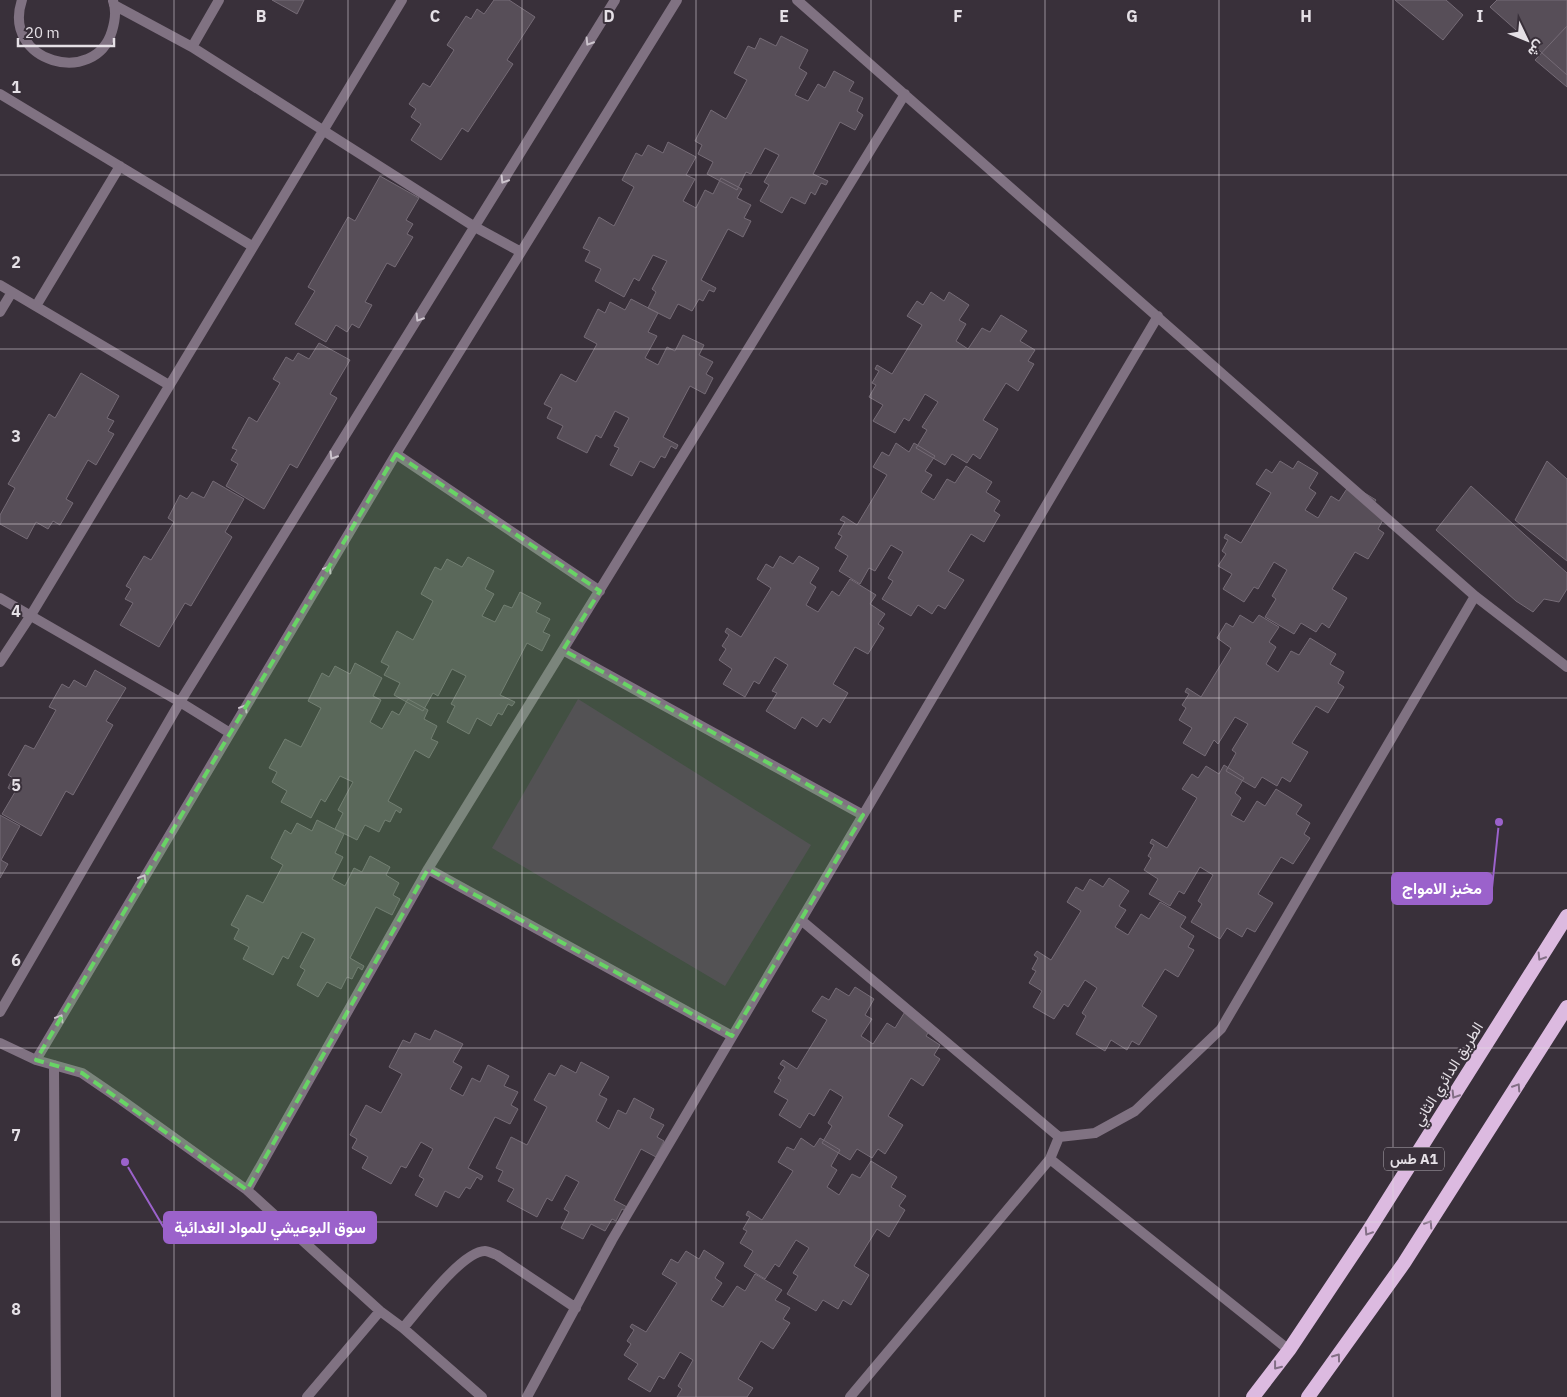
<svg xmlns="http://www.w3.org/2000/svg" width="1567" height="1397" font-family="'IBM Plex Sans',Vazirmatn,sans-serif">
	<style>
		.green { fill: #4e3351 }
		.building { fill: #574e58; stroke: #756b76 }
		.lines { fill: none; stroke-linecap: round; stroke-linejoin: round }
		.minor { stroke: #807282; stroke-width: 10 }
		.trunk { stroke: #dcbae0; stroke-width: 14 }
		.oneway { stroke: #ccc4cd }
		.oneway2 { stroke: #826e85 }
		.marked { fill: #68d465; fill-opacity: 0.2; stroke: #68d465; stroke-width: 4; stroke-dasharray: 10 6; stroke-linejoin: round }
		.grid { fill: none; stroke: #e5e0e6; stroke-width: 1; stroke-opacity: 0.55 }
		.labels { text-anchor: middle; stroke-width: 4; stroke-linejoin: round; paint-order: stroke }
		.shield { fill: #39303a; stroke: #b1abb2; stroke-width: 1 }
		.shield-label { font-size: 14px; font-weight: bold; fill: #e5e0e6 }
		.street-label { font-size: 15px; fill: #e5e0e6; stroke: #39303a }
		.grid-label { font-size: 16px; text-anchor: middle; font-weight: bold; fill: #e5e0e6; stroke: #39303a; stroke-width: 4; stroke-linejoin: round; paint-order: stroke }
		.leader { fill: none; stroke: #9b62cb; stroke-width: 2 }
		.callout-dot { fill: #9b62cb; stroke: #39303a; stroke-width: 2 }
		.callout { fill: #9b62cb; stroke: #9b62cb; stroke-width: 2 }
		.callout-label { font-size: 16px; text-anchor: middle; font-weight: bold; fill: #fff }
	</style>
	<rect width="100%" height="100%" fill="#39303a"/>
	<path class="green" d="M 578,699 L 811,845 L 725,986 L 492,848 Z"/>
	<path class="building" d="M 272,0 L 304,0 L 297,14 Z
		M 494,0 L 509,0 L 535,17 L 507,60 L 513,64 L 468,132 L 462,128 L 441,160 L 411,140 L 421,124 L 411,117 L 416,109 L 409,104 L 423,83 L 430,87 L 454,50 L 447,45 L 466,16 L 471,19 L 477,9 L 484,14 Z
		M 1395,0 L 1446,0 L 1463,15 L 1443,40 Z
		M 1497,0 L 1567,0 L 1567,75 L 1490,7 Z
		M 1567,26 L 1567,87 L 1535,60 Z
		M 781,36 L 808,50 L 799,68 L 807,73 L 795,95 L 808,101 L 818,84 L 825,88 L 834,71 L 854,82 L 849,91 L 863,98 L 857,111 L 863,115 L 855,130 L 840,122 L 813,174 L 828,181 L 826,185 L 821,183 L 815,195 L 811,192 L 805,204 L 791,197 L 782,213 L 760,201 L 769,185 L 764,182 L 779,155 L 765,148 L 751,174 L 746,172 L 737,190 L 707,174 L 713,162 L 698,154 L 702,145 L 695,141 L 711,110 L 726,119 L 747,80 L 734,73 L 748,46 L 755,49 L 760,38 L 776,46 Z
		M 668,142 L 696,157 L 686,175 L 695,179 L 683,201 L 696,208 L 705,190 L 713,194 L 721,178 L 742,189 L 737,198 L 751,205 L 744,218 L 751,221 L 743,237 L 728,229 L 701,280 L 716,288 L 714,292 L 709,290 L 703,301 L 699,299 L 692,311 L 678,304 L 670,319 L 648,308 L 656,292 L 652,289 L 667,261 L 653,255 L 639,281 L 634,278 L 624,297 L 595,281 L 601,269 L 585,261 L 590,251 L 583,248 L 599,217 L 614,226 L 634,187 L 622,180 L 636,153 L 642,156 L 648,145 L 663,153 Z
		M 380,176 L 419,198 L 406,220 L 413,224 L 407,234 L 413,237 L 395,267 L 387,263 L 365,302 L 372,305 L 359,328 L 352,324 L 347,332 L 336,325 L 326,342 L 295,324 L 315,291 L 308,287 L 348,217 L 355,221 Z
		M 931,292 L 944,301 L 949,292 L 969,305 L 959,320 L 966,324 L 956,341 L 968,349 L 982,328 L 990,332 L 1001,315 L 1027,331 L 1020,341 L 1035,350 L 1028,361 L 1034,364 L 1018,391 L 1006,383 L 983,420 L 998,429 L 980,459 L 973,454 L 967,463 L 952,454 L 945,465 L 916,448 L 927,430 L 922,427 L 938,402 L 925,394 L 909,421 L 904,418 L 895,433 L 873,421 L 883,405 L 869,397 L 876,385 L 872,383 L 879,371 L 875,369 L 877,365 L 892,374 L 922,325 L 907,316 L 917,301 L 923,305 Z
		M 631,299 L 658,313 L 648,332 L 657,336 L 645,358 L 658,365 L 667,347 L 675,351 L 683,335 L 704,345 L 699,355 L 713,362 L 706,374 L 713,378 L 705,394 L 690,386 L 663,437 L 678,445 L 676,449 L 671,446 L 665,458 L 661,456 L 654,468 L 640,461 L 632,476 L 610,465 L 619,448 L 614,446 L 629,418 L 615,411 L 601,438 L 596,435 L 587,453 L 557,438 L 563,426 L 547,418 L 552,408 L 544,404 L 561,374 L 576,382 L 597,344 L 584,337 L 598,309 L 605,313 L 610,302 L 625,310 Z
		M 319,343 L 350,360 L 330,394 L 337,398 L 297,468 L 290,464 L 264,509 L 226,486 L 238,464 L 231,460 L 237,450 L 232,448 L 249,417 L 257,422 L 280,383 L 273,379 L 286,357 L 293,361 L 298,353 L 309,359 Z
		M 81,373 L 119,396 L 107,418 L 114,421 L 108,431 L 114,434 L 96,465 L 88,460 L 66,499 L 73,503 L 60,525 L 53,521 L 48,529 L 36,522 L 27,539 L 0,524 L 0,515 L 15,488 L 8,484 L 49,414 L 55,418 Z
		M 896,443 L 909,452 L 914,443 L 935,456 L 925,471 L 932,475 L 921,492 L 934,500 L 947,479 L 955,483 L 966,466 L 992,482 L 986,492 L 1000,501 L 994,511 L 1000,515 L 984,542 L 971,534 L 948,571 L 964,580 L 945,609 L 938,605 L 932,614 L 918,605 L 911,616 L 882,599 L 893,581 L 888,578 L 903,552 L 891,545 L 875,571 L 869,568 L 860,584 L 839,571 L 848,556 L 835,548 L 842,536 L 838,534 L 845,522 L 840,520 L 843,516 L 857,525 L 887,475 L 873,467 L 882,452 L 889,456 Z
		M 1280,461 L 1293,469 L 1298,461 L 1318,473 L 1309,488 L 1316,493 L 1305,510 L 1318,518 L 1331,496 L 1339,501 L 1350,484 L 1376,500 L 1370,509 L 1384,518 L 1378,529 L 1384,533 L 1368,559 L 1355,552 L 1332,589 L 1347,598 L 1329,628 L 1322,623 L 1316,632 L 1301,623 L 1294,634 L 1265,617 L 1276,599 L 1272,596 L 1287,570 L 1274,562 L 1258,589 L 1254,587 L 1244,602 L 1223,589 L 1232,574 L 1218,566 L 1226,554 L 1222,551 L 1228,540 L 1224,538 L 1226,534 L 1241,543 L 1271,493 L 1256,484 L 1266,469 L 1272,473 Z
		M 1547,461 L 1567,479 L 1567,561 L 1515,520 Z
		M 213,481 L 244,499 L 225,532 L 232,537 L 191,606 L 185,603 L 159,647 L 120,625 L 133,603 L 125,599 L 131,589 L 126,586 L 144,556 L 151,560 L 174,522 L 168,518 L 180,495 L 187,499 L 192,492 L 204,498 Z
		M 1471,486 L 1567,573 L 1567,589 L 1559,602 L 1544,599 L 1533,612 L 1516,601 L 1436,530 Z
		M 780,556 L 793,564 L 799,556 L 819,568 L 810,583 L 816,587 L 806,605 L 818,612 L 832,591 L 839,596 L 850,579 L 876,595 L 870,604 L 885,614 L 878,624 L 884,628 L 868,654 L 855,647 L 833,684 L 848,693 L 830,723 L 823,718 L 817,727 L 802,717 L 795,729 L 766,711 L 777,693 L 772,691 L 788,665 L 775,657 L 759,684 L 754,681 L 745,697 L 723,684 L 732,669 L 719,660 L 726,649 L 722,646 L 729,635 L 725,632 L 727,628 L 741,637 L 771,588 L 757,579 L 766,564 L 773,568 Z
		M 468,557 L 494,571 L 485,589 L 494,594 L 482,616 L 495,622 L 504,605 L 512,608 L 520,592 L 541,603 L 536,612 L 550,619 L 543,632 L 550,635 L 542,651 L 527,643 L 500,695 L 515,702 L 512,706 L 508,704 L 502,715 L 498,713 L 491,726 L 477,718 L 469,734 L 447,722 L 455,706 L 451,704 L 466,676 L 452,669 L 438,696 L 433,693 L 423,711 L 394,695 L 400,683 L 384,675 L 389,666 L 381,662 L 397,631 L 413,640 L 433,601 L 421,594 L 435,567 L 441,570 L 447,559 L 462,567 Z
		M 1240,615 L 1253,623 L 1259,615 L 1279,627 L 1269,642 L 1276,647 L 1266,664 L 1278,672 L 1291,651 L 1299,655 L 1310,638 L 1336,654 L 1330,664 L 1344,672 L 1338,683 L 1344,687 L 1328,713 L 1316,706 L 1292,743 L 1308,752 L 1290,782 L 1282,777 L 1277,786 L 1262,777 L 1255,788 L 1226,771 L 1236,753 L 1232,750 L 1248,724 L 1235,717 L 1218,744 L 1214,740 L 1205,756 L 1183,743 L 1192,728 L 1179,720 L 1186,708 L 1182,705 L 1189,694 L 1185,692 L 1187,688 L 1201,697 L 1231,648 L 1217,638 L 1226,623 L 1233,627 Z
		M 355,663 L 382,678 L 373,696 L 381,700 L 370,722 L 382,729 L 392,711 L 399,715 L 408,699 L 428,710 L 424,719 L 437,726 L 431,739 L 438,742 L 429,758 L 415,750 L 388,801 L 402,809 L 400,813 L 396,810 L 390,822 L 385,820 L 379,832 L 365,825 L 357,840 L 335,829 L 343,813 L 338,810 L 353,782 L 340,776 L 325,802 L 321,799 L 311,818 L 281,802 L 287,791 L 272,782 L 277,772 L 269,768 L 285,739 L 301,747 L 321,708 L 308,701 L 322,673 L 329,677 L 335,666 L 350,674 Z
		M 95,670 L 126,688 L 106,721 L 113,725 L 73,795 L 66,791 L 41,836 L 2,814 L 15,792 L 8,788 L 13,778 L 8,775 L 25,745 L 34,749 L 56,710 L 49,707 L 62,684 L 69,688 L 74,680 L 86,687 Z
		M 1224,765 L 1244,778 L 1235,793 L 1241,798 L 1231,815 L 1244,822 L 1257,801 L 1265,806 L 1276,789 L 1302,805 L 1296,814 L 1310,823 L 1304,834 L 1310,838 L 1293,864 L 1281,857 L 1258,894 L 1273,903 L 1255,932 L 1247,928 L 1242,937 L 1227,928 L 1220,939 L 1191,922 L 1202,904 L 1198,901 L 1213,875 L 1200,867 L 1184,894 L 1179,891 L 1170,906 L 1149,894 L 1158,879 L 1144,870 L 1151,858 L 1148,856 L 1154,845 L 1150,843 L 1152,839 L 1167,848 L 1197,798 L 1182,789 L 1192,774 L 1198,778 L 1206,766 L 1219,774 Z
		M 0,815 L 20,826 L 1,860 L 8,864 L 0,878 Z
		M 317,820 L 344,834 L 335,853 L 343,857 L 332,879 L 345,886 L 354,868 L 362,872 L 370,856 L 390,867 L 386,875 L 399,883 L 393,895 L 400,899 L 392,915 L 376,907 L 350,958 L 364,966 L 362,970 L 358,967 L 352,979 L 347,977 L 341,989 L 327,982 L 318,997 L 297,985 L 305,970 L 300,967 L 315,939 L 302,932 L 288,959 L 283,956 L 273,975 L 243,959 L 249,947 L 234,939 L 239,929 L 231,925 L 247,895 L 263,903 L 283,865 L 271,858 L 285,830 L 291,834 L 297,823 L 312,831 Z
		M 1109,878 L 1129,891 L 1119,906 L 1126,910 L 1115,927 L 1128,935 L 1141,914 L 1149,919 L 1160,902 L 1186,917 L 1180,927 L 1194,936 L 1188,947 L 1194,950 L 1178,977 L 1165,969 L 1142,1006 L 1157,1016 L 1139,1045 L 1132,1041 L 1127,1050 L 1111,1040 L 1105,1051 L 1076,1034 L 1086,1016 L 1082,1013 L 1097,988 L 1085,980 L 1068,1007 L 1064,1004 L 1054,1019 L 1033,1007 L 1042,991 L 1029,983 L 1036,971 L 1032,969 L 1038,958 L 1034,955 L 1037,951 L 1051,960 L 1081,911 L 1067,902 L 1076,887 L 1083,891 L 1090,879 L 1103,887 Z
		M 855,987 L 874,999 L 865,1015 L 872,1019 L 861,1036 L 873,1044 L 887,1023 L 895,1028 L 906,1010 L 932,1027 L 926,1036 L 940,1045 L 934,1055 L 940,1059 L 923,1086 L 911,1078 L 888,1116 L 903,1125 L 885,1154 L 878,1149 L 872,1158 L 857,1149 L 850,1160 L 822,1143 L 832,1126 L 828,1123 L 843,1097 L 830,1089 L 814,1116 L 809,1113 L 800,1128 L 779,1115 L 788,1100 L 774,1092 L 781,1080 L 778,1078 L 785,1067 L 780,1064 L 783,1060 L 797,1069 L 827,1020 L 812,1011 L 822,996 L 829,1000 L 836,988 L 849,996 Z
		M 435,1030 L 463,1044 L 453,1062 L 462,1067 L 450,1089 L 463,1096 L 472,1078 L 480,1082 L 488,1065 L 509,1076 L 504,1086 L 518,1092 L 511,1105 L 518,1109 L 510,1124 L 495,1117 L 468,1168 L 483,1176 L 481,1180 L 477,1177 L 470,1189 L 466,1187 L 459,1198 L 445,1191 L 437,1207 L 415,1195 L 424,1179 L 419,1176 L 433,1149 L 421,1142 L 406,1168 L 401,1166 L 391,1184 L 362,1168 L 368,1157 L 352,1148 L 357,1139 L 350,1135 L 366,1105 L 381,1113 L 402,1074 L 389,1067 L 403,1040 L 410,1043 L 415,1033 L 430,1040 Z
		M 581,1062 L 609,1077 L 599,1095 L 607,1099 L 596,1121 L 609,1129 L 618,1110 L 626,1114 L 634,1098 L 654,1109 L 650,1118 L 664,1125 L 657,1137 L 664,1141 L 656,1157 L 641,1149 L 614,1200 L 629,1208 L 627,1212 L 622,1209 L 616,1221 L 612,1219 L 605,1231 L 591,1224 L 583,1239 L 561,1228 L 569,1212 L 564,1209 L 579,1182 L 566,1175 L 552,1201 L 547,1198 L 537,1217 L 507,1201 L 514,1189 L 498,1181 L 503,1171 L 496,1168 L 511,1137 L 527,1145 L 547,1107 L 534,1100 L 549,1073 L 555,1076 L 561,1065 L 576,1073 Z
		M 801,1138 L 814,1147 L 820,1138 L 840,1150 L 831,1166 L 837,1170 L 827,1187 L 839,1195 L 852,1174 L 860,1178 L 871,1161 L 897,1177 L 891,1187 L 906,1196 L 899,1206 L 905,1210 L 889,1237 L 877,1229 L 854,1266 L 869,1275 L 851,1305 L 843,1300 L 838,1309 L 823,1300 L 816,1311 L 787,1294 L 798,1276 L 793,1273 L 809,1248 L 796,1240 L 779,1267 L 775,1264 L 765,1279 L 744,1266 L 753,1251 L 740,1243 L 747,1231 L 743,1229 L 750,1217 L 746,1215 L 748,1211 L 762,1220 L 793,1171 L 778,1162 L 787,1147 L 794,1150 Z
		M 704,1250 L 724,1263 L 715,1278 L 722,1283 L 711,1300 L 723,1307 L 737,1286 L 745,1291 L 755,1274 L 782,1290 L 775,1300 L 790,1308 L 783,1319 L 790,1323 L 773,1349 L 761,1341 L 738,1379 L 753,1388 L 747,1397 L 677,1397 L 682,1389 L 678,1386 L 693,1360 L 680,1352 L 664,1379 L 659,1376 L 650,1392 L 628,1379 L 638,1364 L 624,1355 L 631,1344 L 627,1341 L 634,1330 L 630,1327 L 632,1324 L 646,1332 L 677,1283 L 662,1274 L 671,1259 L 678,1263 L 686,1251 L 699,1259 Z"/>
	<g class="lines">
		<path class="minor" d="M 22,0 C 1,62 95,88 112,31 C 115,21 117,11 113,1
			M 797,0 L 1475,596 L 1567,667
			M 114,5 L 192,47 L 475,227 L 521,252
			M 192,47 L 219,0
			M 0,94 L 252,246
			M 0,285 L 169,385
			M 36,306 L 120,166
			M 0,312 L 12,292
			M 396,454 L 600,591
			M 0,598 L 180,702 L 230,733
			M 563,650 L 863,815
			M 0,662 L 31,615 L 402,0
			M 428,869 L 732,1036
			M 801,920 L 1059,1137 L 1095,1133 L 1135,1111 L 1221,1029 L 1475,596
			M 0,1012 L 180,702 L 615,0
			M 0,1043 L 36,1060 L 82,1073 L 120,1099 L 247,1190 L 380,1311 L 403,1328 L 482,1397
			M 36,1060 L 396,454 L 677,0
			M 54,1065 L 56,1397
			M 1050,1159 L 1289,1350
			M 247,1190 L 428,869 L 905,94
			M 403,1328 C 418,1311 462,1251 485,1251 C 489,1251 493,1254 497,1255 L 576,1308
			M 307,1397 L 380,1311
			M 527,1397 L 612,1240 L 1158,316
			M 850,1397 L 1050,1159 L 1059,1137"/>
		<path class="trunk" d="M 1253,1397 L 1289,1350 L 1367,1233 L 1567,916
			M 1308,1397 L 1404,1263 L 1567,1007"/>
	</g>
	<defs><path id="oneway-chevron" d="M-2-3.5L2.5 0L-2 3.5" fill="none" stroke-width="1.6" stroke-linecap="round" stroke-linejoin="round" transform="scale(1.25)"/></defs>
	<g class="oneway">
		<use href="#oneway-chevron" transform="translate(589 42) rotate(122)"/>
		<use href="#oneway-chevron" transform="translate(504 180) rotate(122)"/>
		<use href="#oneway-chevron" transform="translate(419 318) rotate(122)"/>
		<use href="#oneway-chevron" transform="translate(333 456) rotate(122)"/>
		<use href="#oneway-chevron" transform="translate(328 569) rotate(-59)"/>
		<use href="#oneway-chevron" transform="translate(244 708) rotate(-59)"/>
		<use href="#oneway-chevron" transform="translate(143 878) rotate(-59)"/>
		<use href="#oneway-chevron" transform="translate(60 1018) rotate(-59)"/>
	</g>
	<g class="oneway2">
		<use href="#oneway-chevron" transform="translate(1541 957) rotate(122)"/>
		<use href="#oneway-chevron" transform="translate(1517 1087) rotate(-57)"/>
		<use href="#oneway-chevron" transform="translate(1455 1095) rotate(122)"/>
		<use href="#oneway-chevron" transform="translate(1429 1224) rotate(-57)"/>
		<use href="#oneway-chevron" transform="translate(1368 1232) rotate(123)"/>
		<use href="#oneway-chevron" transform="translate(1337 1357) rotate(-54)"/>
		<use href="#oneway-chevron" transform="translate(1277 1366) rotate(128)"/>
	</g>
	<path class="marked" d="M 396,454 L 600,591 L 563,650 L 863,815 L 732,1036 L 428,869 L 247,1190 L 82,1073 L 36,1060 Z"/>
	<path class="grid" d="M 174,0 L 174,1397M 348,0 L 348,1397M 522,0 L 522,1397M 696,0 L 696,1397M 871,0 L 871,1397M 1045,0 L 1045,1397M 1219,0 L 1219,1397M 1393,0 L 1393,1397M 0,175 L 1567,175M 0,349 L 1567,349M 0,524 L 1567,524M 0,698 L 1567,698M 0,873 L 1567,873M 0,1048 L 1567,1048M 0,1222 L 1567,1222"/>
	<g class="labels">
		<rect class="shield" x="1384" y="1147.5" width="60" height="23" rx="4"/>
		<g class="shield-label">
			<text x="1414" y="1164">طس A1</text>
		</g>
		<g class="street-label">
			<text transform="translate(1448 1074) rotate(-58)" y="5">الطريق الدائري الثاني</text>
		</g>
	</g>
	<g class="grid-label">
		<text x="261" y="22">B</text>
		<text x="435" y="22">C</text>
		<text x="609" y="22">D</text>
		<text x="784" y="22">E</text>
		<text x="958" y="22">F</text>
		<text x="1132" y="22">G</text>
		<text x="1306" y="22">H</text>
		<text x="1480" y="22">I</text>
		<text x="16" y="93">1</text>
		<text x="16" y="268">2</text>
		<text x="16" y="442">3</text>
		<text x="16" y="617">4</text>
		<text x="16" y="791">5</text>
		<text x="16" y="966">6</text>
		<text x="16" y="1141">7</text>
		<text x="16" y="1315">8</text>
	</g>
	<path class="leader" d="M1499 822L1492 888M125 1162L164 1228"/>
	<g class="callout-dot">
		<circle cx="1499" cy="822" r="5"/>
		<circle cx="125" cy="1162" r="5"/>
	</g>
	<g class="callout">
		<rect x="1392" y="873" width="100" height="31" rx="5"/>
		<rect x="164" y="1212" width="212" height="31" rx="5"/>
	</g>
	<g class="callout-label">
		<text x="1442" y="894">مخبز الامواج</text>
		<text x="270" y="1233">سوق البوعيشي للمواد الغدائية</text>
	</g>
	<g transform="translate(1527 40) rotate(133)" stroke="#39303a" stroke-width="4" paint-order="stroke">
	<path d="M0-4L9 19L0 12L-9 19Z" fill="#e5e0e6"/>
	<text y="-8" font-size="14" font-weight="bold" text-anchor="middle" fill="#e5e0e6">ش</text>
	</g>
	<path d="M18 38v8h96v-8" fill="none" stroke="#e5e0e6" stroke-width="2.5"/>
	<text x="25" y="38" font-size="15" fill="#e5e0e6" stroke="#39303a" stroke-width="4" paint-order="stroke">20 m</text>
</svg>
